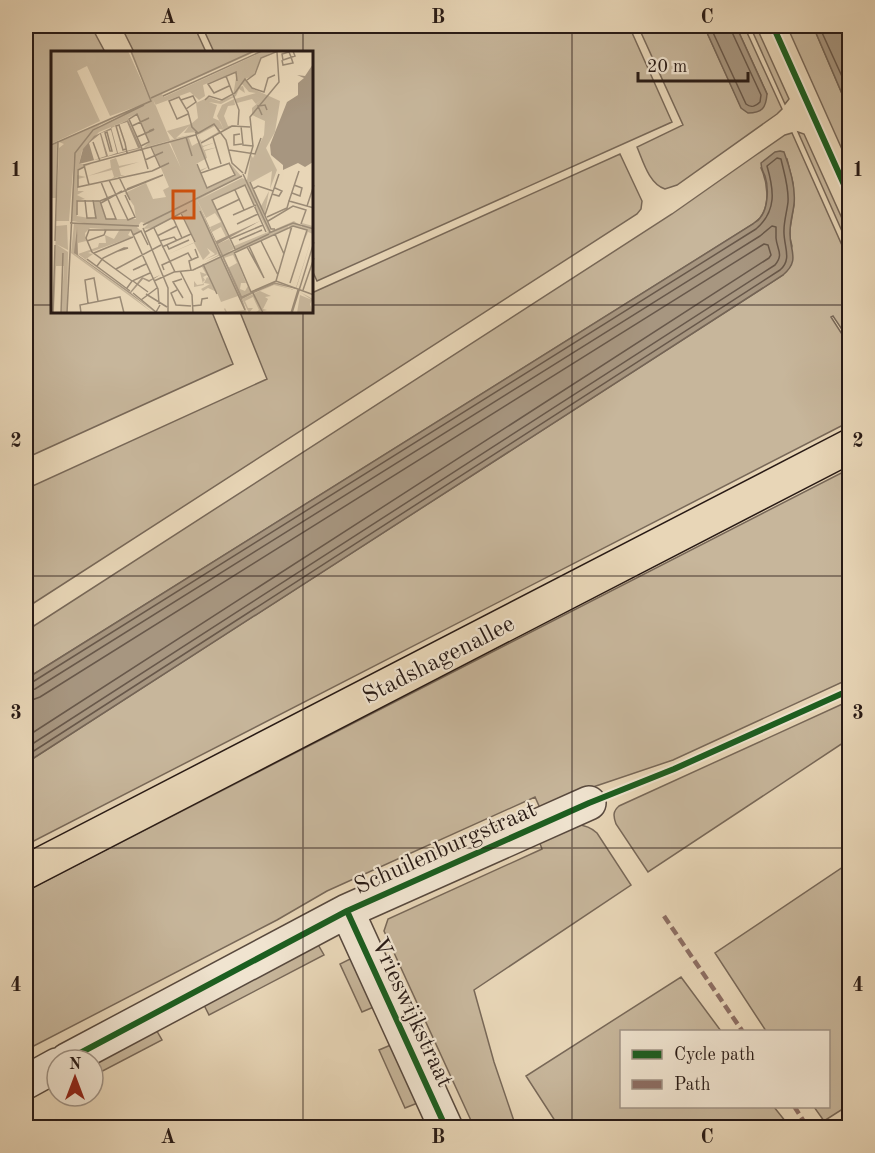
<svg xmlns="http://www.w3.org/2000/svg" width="875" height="1153" font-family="'Old Standard TT',serif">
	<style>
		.green { fill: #c7b69b; stroke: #786858; stroke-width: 1.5 }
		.water { fill: #a79680; stroke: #746455; stroke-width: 1.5 }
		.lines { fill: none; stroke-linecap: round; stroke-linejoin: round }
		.shore { stroke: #68584a; stroke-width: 1.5 }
		.minor-casing { stroke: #58493e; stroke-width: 36 }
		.major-casing { stroke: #281a15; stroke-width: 36 }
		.minor { stroke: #f0e4d0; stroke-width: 33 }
		.major { stroke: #e8d6b7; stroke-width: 33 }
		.quiet { stroke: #8d6e63; stroke-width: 4.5; stroke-dasharray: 9 4.5; stroke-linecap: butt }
		.cycleway-casing { stroke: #f0e4d0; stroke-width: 10 }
		.cycleway { stroke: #1b5e20; stroke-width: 6 }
		.grid { fill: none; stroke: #281a15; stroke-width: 1.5; stroke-opacity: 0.55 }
		.labels { text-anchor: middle; stroke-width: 4.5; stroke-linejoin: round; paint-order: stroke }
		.street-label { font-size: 24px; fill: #281a15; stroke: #f0e4d0 }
		.inset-road { fill: none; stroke: #9b8b76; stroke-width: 1.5 }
		.view { fill: #cb500d; fill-opacity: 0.15; stroke: #cb500d; stroke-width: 3 }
		.inset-edge { fill: none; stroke: #281a15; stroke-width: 3 }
		.neatline { fill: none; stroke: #281a15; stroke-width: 2 }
		.grid-label { font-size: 20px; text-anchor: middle; font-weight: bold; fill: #281a15 }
	</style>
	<rect width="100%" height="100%" fill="#e8d6b7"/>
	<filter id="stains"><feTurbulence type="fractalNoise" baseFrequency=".00333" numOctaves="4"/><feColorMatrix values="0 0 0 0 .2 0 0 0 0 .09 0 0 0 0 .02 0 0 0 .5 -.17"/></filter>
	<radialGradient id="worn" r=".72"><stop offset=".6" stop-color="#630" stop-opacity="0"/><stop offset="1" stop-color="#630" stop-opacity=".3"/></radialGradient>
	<path class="green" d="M 26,26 L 91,26 L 105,52 L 52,52 L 52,312 L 212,312 L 233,364 L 26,458 Z
		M 121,26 L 194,26 L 206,52 L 134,52 Z
		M 202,26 L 629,26 L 672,122 L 317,281 L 312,270 L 312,52 L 214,52 Z
		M 638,26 L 704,26 L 741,107 L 767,94 L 736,26 L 744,26 L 782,109 L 777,114 L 677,185 L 665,189 C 649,184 643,161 637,147 L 683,125 Z
		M 750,26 L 756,26 L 789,99 L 785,104 Z
		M 787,26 L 813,26 L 849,110 L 849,165 Z
		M 798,132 L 804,134 L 849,234 L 849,247 Z
		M 792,133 L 849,261 L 849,340 L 833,316 L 831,317 L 849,345 L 849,422 L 26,845 L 26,763 L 783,275 L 792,246 L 790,238 L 790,229 L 794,205 L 793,183 L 787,159 L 761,168 C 767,181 771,204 760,218 C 760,218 753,224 753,224 L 26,679 L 26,631 L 672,214 L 756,155 L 785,135 Z
		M 620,154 L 642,201 L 641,209 L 637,214 L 26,608 L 26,489 L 267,379 L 240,312 L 312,312 L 312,289 L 314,292 Z
		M 849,469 L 849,679 L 673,760 L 593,787 L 540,808 L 535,797 L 327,891 L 277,920 L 26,1050 L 26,891 Z
		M 849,701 L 849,739 L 648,872 L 616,824 C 613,816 613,811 619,806 Z
		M 575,824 C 583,825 591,827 597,833 L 631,885 L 474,990 L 494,1062 L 516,1127 L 474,1127 L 384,931 L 388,919 L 542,849 L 538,838 Z
		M 849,863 L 849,1105 L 824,1121 L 814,1107 L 828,1106 L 828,1032 L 766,1031 L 715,953 Z
		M 316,941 L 324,955 L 209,1015 L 202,1001 Z
		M 354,957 L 376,1006 L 362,1012 L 340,964 Z
		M 681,977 L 721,1031 L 622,1032 L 622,1106 L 774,1107 L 790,1127 L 559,1127 L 526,1076 Z
		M 154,1026 L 162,1040 L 93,1076 L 93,1060 Z
		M 393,1044 L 420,1102 L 405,1108 L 379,1050 Z"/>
	<path class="water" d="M 704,26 L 736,26 L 767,94 C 766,108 762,113 748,113 L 741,108 Z
		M 813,26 L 849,26 L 849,110 Z
		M 780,151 L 784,152 C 790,168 796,187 794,204 C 793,213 790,222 790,232 C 789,250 801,260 783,275 L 26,763 L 26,679 L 753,224 C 755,222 758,221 760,218 C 768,209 769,188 765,176 C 763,171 761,169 761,163 L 775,152 Z"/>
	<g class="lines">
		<path class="shore" d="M 710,26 L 746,104 C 751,108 755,107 760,102 L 761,95 L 731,30 L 731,26
			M 819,26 L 850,94
			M 26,684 L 31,683 L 756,229 C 777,211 774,190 767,166 L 777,158 L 781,159 C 784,173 789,187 788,202 C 787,211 784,221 784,230 C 783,245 793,259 780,270 L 26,756
			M 26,691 L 35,689 L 760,236 L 772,226 L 776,227 C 776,231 776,234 776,238 C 777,250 784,254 775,265 L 26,748
			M 26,700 L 32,700 L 40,697 L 764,244 L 768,245 L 771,255 L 769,258 L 26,737"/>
		<defs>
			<path id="minor" d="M 347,911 L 446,1128
				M 67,1060 L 347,911 L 589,803
				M 26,1082 L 57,1065"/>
			<path id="major" d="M 26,872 L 850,446"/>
		</defs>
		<use href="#minor" class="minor-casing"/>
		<use href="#major" class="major-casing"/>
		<use href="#minor" class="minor"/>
		<use href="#major" class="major"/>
		<path class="quiet" d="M 664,916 L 743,1032
			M 794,1106 L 808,1128"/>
		<defs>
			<path id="cycleway" d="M 773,26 L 850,198
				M 347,911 L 446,1128
				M 67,1060 L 347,911 L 589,803 L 674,769 L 850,690"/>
		</defs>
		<use href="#cycleway" class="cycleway-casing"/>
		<use href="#cycleway" class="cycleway"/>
	</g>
	<path class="grid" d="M 303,26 L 303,52M 572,26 L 572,1128M 26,305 L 52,305M 312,305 L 850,305M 303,312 L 303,1128M 26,576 L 850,576M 26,848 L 850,848"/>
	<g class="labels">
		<g class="street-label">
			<text transform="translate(438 659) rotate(-27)" y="8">Stadshagenallee</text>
			<text transform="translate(445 847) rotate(-24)" y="8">Schuilenburgstraat</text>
			<text transform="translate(413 1012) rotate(65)" y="8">Vrieswijkstraat</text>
		</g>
	</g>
	<g transform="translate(51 51)">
		<rect width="262" height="262" fill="#e8d6b7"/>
		<path d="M 0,0 L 77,0 L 97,44 L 79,0 L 206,0 L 111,43 L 113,46 L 213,0 L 223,0 L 210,7 L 202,25 L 194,28 L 200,37 L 229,50 L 224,81 L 215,97 L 226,119 L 219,138 L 221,120 L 199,132 L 210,155 L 218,140 L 214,162 L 211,159 L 220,180 L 243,170 L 251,176 L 251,172 L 262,175 L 262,183 L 257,181 L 254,188 L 256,179 L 242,175 L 239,181 L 238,173 L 237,177 L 184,201 L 183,195 L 217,181 L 204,155 L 206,152 L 203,153 L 195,134 L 161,149 L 177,185 L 175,186 L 170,176 L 161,181 L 159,176 L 170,171 L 164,162 L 155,167 L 144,145 L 170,204 L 154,211 L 167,204 L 165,197 L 167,203 L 153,209 L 164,203 L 156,197 L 159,202 L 152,209 L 143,192 L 115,204 L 144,191 L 131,162 L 135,159 L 103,177 L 92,178 L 97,173 L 90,171 L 86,176 L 90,180 L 82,184 L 80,179 L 77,184 L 81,186 L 37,202 L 42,203 L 35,208 L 79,241 L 27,203 L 47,196 L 48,192 L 55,192 L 54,184 L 63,188 L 69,178 L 54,179 L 53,183 L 53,178 L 39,177 L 34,182 L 35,190 L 27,192 L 25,176 L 24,203 L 84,247 L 102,262 L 20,202 L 23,173 L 39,173 L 21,170 L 23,106 L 18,170 L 5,170 L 8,97 L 13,93 L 8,91 L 79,60 L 49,74 L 40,81 L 93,53 L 59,65 L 36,15 L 26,20 L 49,70 L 0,93 ZM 186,21 L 182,45 L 168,50 L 158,46 L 145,52 L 147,67 L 140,73 L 116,80 L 123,88 L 119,89 L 102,48 L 104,54 L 139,41 L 148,49 L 154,45 L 152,34 ZM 191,33 L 198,41 L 205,42 L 184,48 L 186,52 L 201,48 L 205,53 L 210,49 L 201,57 L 201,64 L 214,70 L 213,84 L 202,107 L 200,104 L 196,129 L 191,127 L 147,149 L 190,125 L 179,112 L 184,124 L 156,137 L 149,121 L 157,116 L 149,119 L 147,116 L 156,111 L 147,116 L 145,113 L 156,107 L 154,100 L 167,96 L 153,99 L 152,96 L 165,91 L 152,95 L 149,91 L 154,88 L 150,90 L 147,84 L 164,75 L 167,81 L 155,88 L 169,82 L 168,78 L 173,79 L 169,70 L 162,67 L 166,54 L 158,51 L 170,53 L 185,45 L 188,38 L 194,42 L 192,35 L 188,36 ZM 85,63 L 98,91 L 92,97 L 143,83 L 125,87 L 138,75 L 133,82 L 147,81 L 149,90 L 145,86 L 148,91 L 141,95 L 138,87 L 144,85 L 119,91 L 130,117 L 118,92 L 101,96 L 118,136 L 112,139 L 115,146 L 102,148 L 95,132 L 74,142 L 83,155 L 85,168 L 55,168 L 48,149 L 42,150 L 44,168 L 26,165 L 25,150 L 34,148 L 26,144 L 33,140 L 27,140 L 27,128 L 35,126 L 26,124 L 26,119 L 40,113 L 28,113 L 31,100 L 48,81 L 77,69 L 90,97 L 76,101 L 90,98 L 91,98 L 77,67 ZM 183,48 L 184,54 L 177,55 L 173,65 L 177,75 L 186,74 L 173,79 L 166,65 L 171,54 ZM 6,92 L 5,147 L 0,147 L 0,95 ZM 65,107 L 68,115 L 88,111 L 68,117 L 70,124 L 74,124 L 60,128 L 63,126 L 61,119 L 37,125 L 60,117 L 59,109 ZM 16,174 L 17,199 L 5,193 L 17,201 L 16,262 L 2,262 L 5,175 ZM 5,215 L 13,215 L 10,262 L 3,261 ZM 178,188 L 183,198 L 177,201 L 182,200 L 195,232 L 190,232 L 189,238 L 194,240 L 197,235 L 201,241 L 191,245 L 177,217 L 186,212 L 182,204 L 173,207 L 167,193 ZM 170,205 L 188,244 L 196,262 L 175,262 L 173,258 L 174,257 L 176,261 L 194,259 L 187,245 L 170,251 L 166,241 L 157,237 L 152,240 L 150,238 L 159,233 L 153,232 L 156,226 L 160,229 L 156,224 L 152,226 L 154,229 L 152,231 L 153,234 L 143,236 L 143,230 L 146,234 L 152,233 L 149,221 L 155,223 L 151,216 L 142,219 ZM 224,233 L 244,239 L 223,234 L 209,240 L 220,245 L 214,246 L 217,248 L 212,258 L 216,259 L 204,262 L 208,259 L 202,246 L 194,250 L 197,257 L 202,257 L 198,262 L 191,248 ZM 249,241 L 262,248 L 259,253 L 262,262 L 246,262 L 249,244 L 261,249 Z" fill="#c7b69b" fill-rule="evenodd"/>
		<path d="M 262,13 L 262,111 L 254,116 L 247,112 L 232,119 L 232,114 L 220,104 L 219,94 L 236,51 L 247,44 L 247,32 L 253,27 L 246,24 L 254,25 ZM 77,69 L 90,97 L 28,113 L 32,98 L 43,85 ZM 76,71 L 87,97 L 67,102 L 60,76 ZM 60,79 L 66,102 L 57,105 L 50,82 ZM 49,83 L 55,105 L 43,109 L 38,92 ZM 144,145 L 165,190 L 209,170 L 167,193 L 191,245 L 223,231 L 245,237 L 262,183 L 245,238 L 224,233 L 203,242 L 191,248 L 196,262 ZM 26,176 L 27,204 L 79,241 L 91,226 L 98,229 L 109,224 L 98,231 L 92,228 L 80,242 L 105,262 L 23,202 Z" fill="#a79680" fill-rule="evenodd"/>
		<path class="inset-road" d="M 231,9 L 232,14 L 242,12 L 240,6M 232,9 L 244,5 L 242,0M 232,9 L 231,3 L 238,1 L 240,6M 175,25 L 188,59 L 187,74M 196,29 L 204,23 L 210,7 L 227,0M 178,35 L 163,42 L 157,33 L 185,21 L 186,30M 112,45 L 211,0M 100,47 L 203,0M 130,49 L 142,45 L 145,51 L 135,58M 154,49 L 158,45 L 171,49 L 184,42 L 194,28 L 201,37 L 213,41 L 217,27 L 224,24M 137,63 L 126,68 L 118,50 L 128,46 L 137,61 L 141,76 L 146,81 L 144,82M 211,64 L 207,55 L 214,54 L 216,59M 81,75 L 98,67 L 94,69M 190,75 L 192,94 L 202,95M 56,81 L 61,100 L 59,100 L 54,82 ZM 189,83 L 183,84 L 183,94 L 191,93M 145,84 L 158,118M 86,86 L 102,79 L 103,78 L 98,80M 135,86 L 141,105M 162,86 L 170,113M 42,91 L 49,110M 150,92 L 181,75 L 199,76M 0,94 L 100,50 L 80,0M 90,95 L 78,68 L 86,63 L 98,91 L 90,95 L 97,118M 100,96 L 109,116M 75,98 L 72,99 L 65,75 L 68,74 L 74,92 L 76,102M 178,99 L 204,103 L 210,87M 94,109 L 112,101M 146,113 L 156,137 L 184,124 L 178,112M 33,116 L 27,119 L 27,136 L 101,120M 101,120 L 118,112M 150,122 L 179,112M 192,123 L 219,181M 194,123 L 202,95 L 199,66 L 228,31 L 226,1M 68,126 L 79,149M 58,129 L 77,169 L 84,166 L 74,144M 199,131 L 220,178 L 224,178M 38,134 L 33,114 L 144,84 L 163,73 L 175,89 L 181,112 L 192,122M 76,138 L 112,124M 202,138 L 207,135 L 222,140M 184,139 L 193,159M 241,142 L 249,145 L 251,137 L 243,134M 221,143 L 228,145 L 231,140 L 224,137M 34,149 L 36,167 L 45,167 L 42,149M 49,150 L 55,168 L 65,168 L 50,131M 238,150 L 248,120M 50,152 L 71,140M 256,155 L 263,134M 166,159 L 189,148M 149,160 L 194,259M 130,162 L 144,191M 26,164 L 26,150 L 49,150 L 112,124M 182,164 L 205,154M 214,164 L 228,123M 216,166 L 236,157 L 238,150 L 263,157M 122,167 L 131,187M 217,170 L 242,155 L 255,159 L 250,173M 19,172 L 88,175M 186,173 L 207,163M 92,174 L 191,125M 92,177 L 117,237 L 117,262M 103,177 L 124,221M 94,181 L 136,159M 218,182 L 242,172 L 263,178M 224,183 L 233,203M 82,184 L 90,180 L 97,194M 106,185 L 126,175M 179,188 L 212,174M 188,189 L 211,179M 4,190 L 7,90M 36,190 L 53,184 L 55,179M 109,190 L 123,186 L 126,190M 210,190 L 227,224M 116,194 L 118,198 L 138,189M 111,196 L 140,183M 196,196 L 213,227 L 198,195M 184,198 L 161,149 L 194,134 L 215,181M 183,201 L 200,241 L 225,230 L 263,244M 43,202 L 82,186M 183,202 L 242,175 L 256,179 L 239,232M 36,208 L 79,240M 152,213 L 166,243M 46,215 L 52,207 L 73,197 L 77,197 L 67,200M 89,216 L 82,219 L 95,213M 65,218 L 110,194M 113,219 L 111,214 L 137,202 L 141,209M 140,219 L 138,210 L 147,206 L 144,198M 129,220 L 141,244 L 142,262M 131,228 L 122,231 L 132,247M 81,230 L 41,201 L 35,187 L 38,179 L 80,179 L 107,238 L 108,253M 82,230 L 97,241M 103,230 L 123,221 L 142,219 L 218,183M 225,230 L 241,175M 76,237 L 81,230 L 99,222M 126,239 L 120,242 L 125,254 L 140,255M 252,239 L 263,207M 201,240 L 212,262M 82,242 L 105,261 L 109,254M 95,243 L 116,256M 90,249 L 106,237M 37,252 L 34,229 L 43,227 L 47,250M 141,255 L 150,254 L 151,248 L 157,247M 2,262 L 4,194M 10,262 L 12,202M 16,262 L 24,102 L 42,79 L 93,54M 30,262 L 29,254 L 69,246 L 73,262M 141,262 L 164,262M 240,262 L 247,239M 241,262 L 263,191"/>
		<path class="view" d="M 122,140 L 143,140 L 143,167 L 122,167 Z"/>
		<rect width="262" height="262" class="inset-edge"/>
	</g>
	<rect width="875" height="1153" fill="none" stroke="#e8d6b7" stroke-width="66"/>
	<rect x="620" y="1030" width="210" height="78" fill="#f0e4d0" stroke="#a09385" stroke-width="1.5"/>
	<rect x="632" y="1050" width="30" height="9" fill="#1b5e20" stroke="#a09385" stroke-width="1.5"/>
	<text x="674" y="1060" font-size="18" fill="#281a15">Cycle path</text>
	<rect x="632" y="1080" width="30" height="9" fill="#8d6e63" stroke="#a09385" stroke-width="1.5"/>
	<text x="674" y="1090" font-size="18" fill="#281a15">Path</text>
	<g transform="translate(75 1078)"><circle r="28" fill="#f0e4d0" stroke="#a09385" stroke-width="1.5"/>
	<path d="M0-4.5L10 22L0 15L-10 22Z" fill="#8f2418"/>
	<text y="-9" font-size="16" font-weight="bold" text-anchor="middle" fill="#281a15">N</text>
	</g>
	<path d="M638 72v9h110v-9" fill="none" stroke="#281a15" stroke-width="3"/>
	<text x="647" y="72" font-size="18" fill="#281a15" stroke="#f0e4d0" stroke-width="4.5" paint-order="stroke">20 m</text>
	<rect x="33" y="33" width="809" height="1087" class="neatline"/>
	<g class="grid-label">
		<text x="168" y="23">A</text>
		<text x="438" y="23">B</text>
		<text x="707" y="23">C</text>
		<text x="16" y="176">1</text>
		<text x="858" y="176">1</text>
		<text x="16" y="447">2</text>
		<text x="858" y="447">2</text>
		<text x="16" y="719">3</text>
		<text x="858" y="719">3</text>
		<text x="16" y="991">4</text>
		<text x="858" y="991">4</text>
		<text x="168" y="1143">A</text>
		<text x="438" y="1143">B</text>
		<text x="707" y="1143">C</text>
	</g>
	<rect width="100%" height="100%" filter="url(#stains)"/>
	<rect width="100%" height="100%" fill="url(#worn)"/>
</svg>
